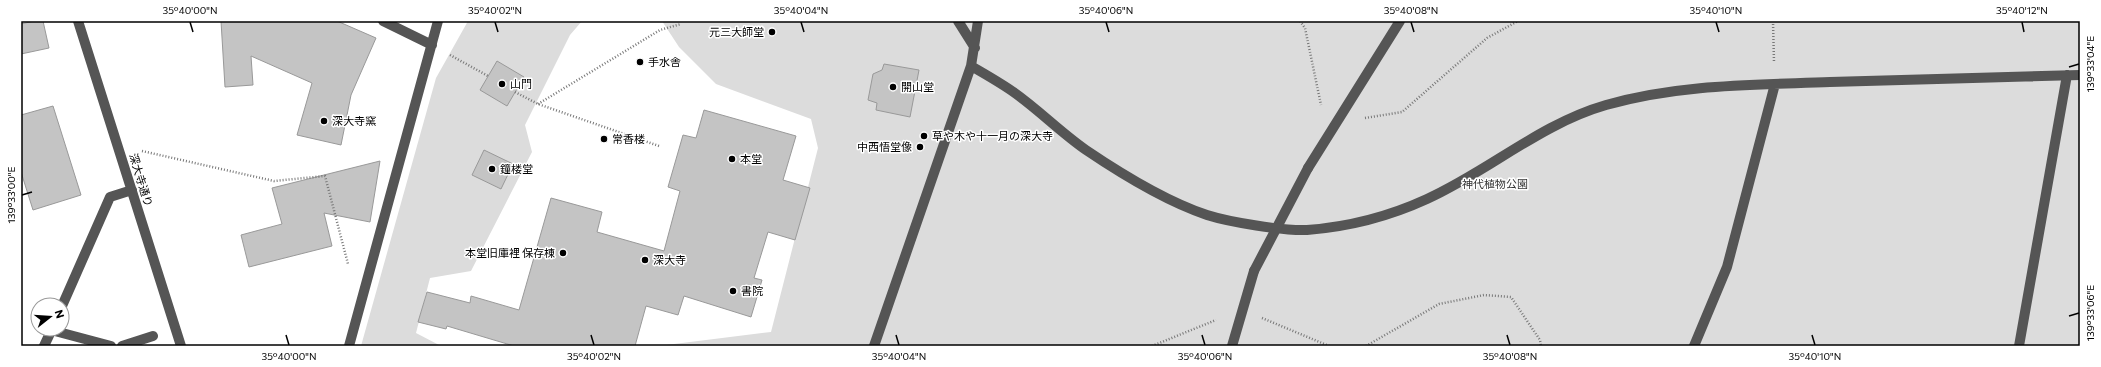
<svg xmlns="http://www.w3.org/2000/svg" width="2101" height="367" font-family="Commissioner,'Noto Sans JP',sans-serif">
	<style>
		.green { fill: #dcdcdc }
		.building { fill: #c4c4c4; stroke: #999 }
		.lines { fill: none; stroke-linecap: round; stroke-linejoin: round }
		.path { stroke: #777; stroke-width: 2.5; stroke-dasharray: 1 2; stroke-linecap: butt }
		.minor { stroke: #555; stroke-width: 10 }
		.minor-bridge { stroke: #555; stroke-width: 10 }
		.ticks { fill: none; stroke: #000; stroke-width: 1.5 }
		.poi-dot { fill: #000; stroke: #fff; stroke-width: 1.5 }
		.labels { text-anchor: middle; stroke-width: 3; stroke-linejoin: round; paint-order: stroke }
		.poi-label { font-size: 11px; fill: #000; stroke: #fff; text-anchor: start }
		.street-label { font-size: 11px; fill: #000; stroke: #fff }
		.park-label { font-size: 11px; fill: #333; stroke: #fff }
		.neatline { fill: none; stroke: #000; stroke-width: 1.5 }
		.ticks-label { font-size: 10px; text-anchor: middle; fill: #000 }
	</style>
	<rect width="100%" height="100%" fill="#fff"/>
	<path class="green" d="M 468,21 L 582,21 L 570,35 L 525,125 L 532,152 L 471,271 L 430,278 L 416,333 L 441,346 L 361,346 L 436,78 Z
		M 662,21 L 2080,21 L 2080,346 L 658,346 L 771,332 L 818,148 L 811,119 L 716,84 L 679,47 Z"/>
	<path class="building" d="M 34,21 L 43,21 L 49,48 L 21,54 L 21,24 Z
		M 221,21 L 337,21 L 376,38 L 351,95 L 341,145 L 297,135 L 312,83 L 251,56 L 253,85 L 225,87 Z
		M 497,61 L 524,77 L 507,106 L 480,90 Z
		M 884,64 L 919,70 L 910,117 L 876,110 L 877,103 L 868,100 L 873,74 L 882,70 Z
		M 53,106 L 81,195 L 33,210 L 21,172 L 21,115 Z
		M 704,110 L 796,136 L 783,180 L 810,188 L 795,240 L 768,232 L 754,278 L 762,280 L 751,317 L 684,296 L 678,315 L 646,306 L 635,346 L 514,346 L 447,326 L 446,329 L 418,322 L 427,292 L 470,303 L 471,296 L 519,310 L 551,198 L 602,212 L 597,232 L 664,251 L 680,191 L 668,187 L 683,135 L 696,138 Z
		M 484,150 L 513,164 L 501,189 L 472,175 Z
		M 380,161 L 370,222 L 324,213 L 332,246 L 249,267 L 241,235 L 282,224 L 272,188 Z"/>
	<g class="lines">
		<path class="path" d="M 1300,21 L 1305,28 L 1321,105
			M 1773,21 L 1774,62
			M 450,55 L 488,76
			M 515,92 L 538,104 L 659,146
			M 538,104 L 660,30 L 681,24
			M 1365,118 L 1402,112 L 1487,38 L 1518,21
			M 142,151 L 274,181 L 325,176 L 348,264
			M 1262,318 L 1329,346
			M 1152,346 L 1216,320
			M 1366,346 L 1439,304 L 1484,295 L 1511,297 L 1540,340 L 1541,346"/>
		<path class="minor" d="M 78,21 L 181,346
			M 383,21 L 432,45
			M 958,21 L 975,48
			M 971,66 C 985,74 999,82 1012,91 C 1038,109 1060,132 1086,150 C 1123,175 1165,201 1207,215 C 1229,222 1283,231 1307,230 C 1347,227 1390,216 1427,199 C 1489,171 1540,124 1606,105 C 1679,84 1755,85 1830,82 C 1913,80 1997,77 2080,75
			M 1308,168 L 1400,21
			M 62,306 L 110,197 L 132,190
			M 51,330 L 111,346
			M 44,346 L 52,329
			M 122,346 L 153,336
			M 349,346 L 438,21
			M 874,346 L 971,66 L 978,21
			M 1232,346 L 1254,271
			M 1694,346 L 1727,267 L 1775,84
			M 2019,346 L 2067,75"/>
		<path class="minor-bridge" d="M 1254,271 L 1308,168"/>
	</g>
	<path class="ticks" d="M 190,22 L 193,32M 495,22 L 498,32M 801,22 L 804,32M 1106,22 L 1109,32M 1411,22 L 1414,32M 1716,22 L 1719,32M 2022,22 L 2024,32M 2069,67 L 2079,64M 22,195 L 32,192M 2069,316 L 2079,313M 286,335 L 289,345M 591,335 L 594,345M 896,335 L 899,345M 1202,335 L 1205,345M 1507,335 L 1510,345M 1812,335 L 1815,345"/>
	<g class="poi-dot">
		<circle cx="772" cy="32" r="4"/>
		<circle cx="640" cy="62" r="4"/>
		<circle cx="502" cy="84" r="4"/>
		<circle cx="893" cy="87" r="4"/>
		<circle cx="324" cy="121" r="4"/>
		<circle cx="924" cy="136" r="4"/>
		<circle cx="604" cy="139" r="4"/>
		<circle cx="920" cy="147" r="4"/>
		<circle cx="732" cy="159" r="4"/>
		<circle cx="492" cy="169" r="4"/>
		<circle cx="563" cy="253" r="4"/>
		<circle cx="645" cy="260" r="4"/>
		<circle cx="733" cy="291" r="4"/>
	</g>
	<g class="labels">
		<g class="poi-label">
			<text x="764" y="36" text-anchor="end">元三大師堂</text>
			<text x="648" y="66">手水舎</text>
			<text x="510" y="88">山門</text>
			<text x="901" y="91">開山堂</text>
			<text x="332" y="125">深大寺窯</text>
			<text x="932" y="140">草や木や十一月の深大寺</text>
			<text x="612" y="143">常香楼</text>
			<text x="912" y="151" text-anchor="end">中西悟堂像</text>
			<text x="740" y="163">本堂</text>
			<text x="500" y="173">鐘楼堂</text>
			<text x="555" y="257" text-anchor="end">本堂旧庫裡 保存棟</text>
			<text x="653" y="264">深大寺</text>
			<text x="741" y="295">書院</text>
		</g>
		<g class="street-label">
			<text transform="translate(141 180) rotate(73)" y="4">深大寺通り</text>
		</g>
		<g class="park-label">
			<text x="1495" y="188">神代植物公園</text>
		</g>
	</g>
	<rect width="2101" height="367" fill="none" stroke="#ffffff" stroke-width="44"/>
	<g transform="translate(50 317) rotate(73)"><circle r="19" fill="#ffffff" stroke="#999999"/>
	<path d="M0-3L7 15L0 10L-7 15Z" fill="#000000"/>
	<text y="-6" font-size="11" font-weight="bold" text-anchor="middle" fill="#000000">N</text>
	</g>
	<rect x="22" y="22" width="2057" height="323" class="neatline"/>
	<g class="ticks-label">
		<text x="190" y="14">35°40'00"N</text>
		<text x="495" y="14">35°40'02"N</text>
		<text x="801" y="14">35°40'04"N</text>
		<text x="1106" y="14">35°40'06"N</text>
		<text x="1411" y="14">35°40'08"N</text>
		<text x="1716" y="14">35°40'10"N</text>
		<text x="2022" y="14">35°40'12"N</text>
		<text transform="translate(2090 64) rotate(-90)" y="4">139°33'04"E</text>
		<text transform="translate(11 195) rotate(-90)" y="4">139°33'00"E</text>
		<text transform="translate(2090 313) rotate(-90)" y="4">139°33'06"E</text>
		<text x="289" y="360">35°40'00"N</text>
		<text x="594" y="360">35°40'02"N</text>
		<text x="899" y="360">35°40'04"N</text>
		<text x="1205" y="360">35°40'06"N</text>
		<text x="1510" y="360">35°40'08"N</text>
		<text x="1815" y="360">35°40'10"N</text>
	</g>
</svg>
